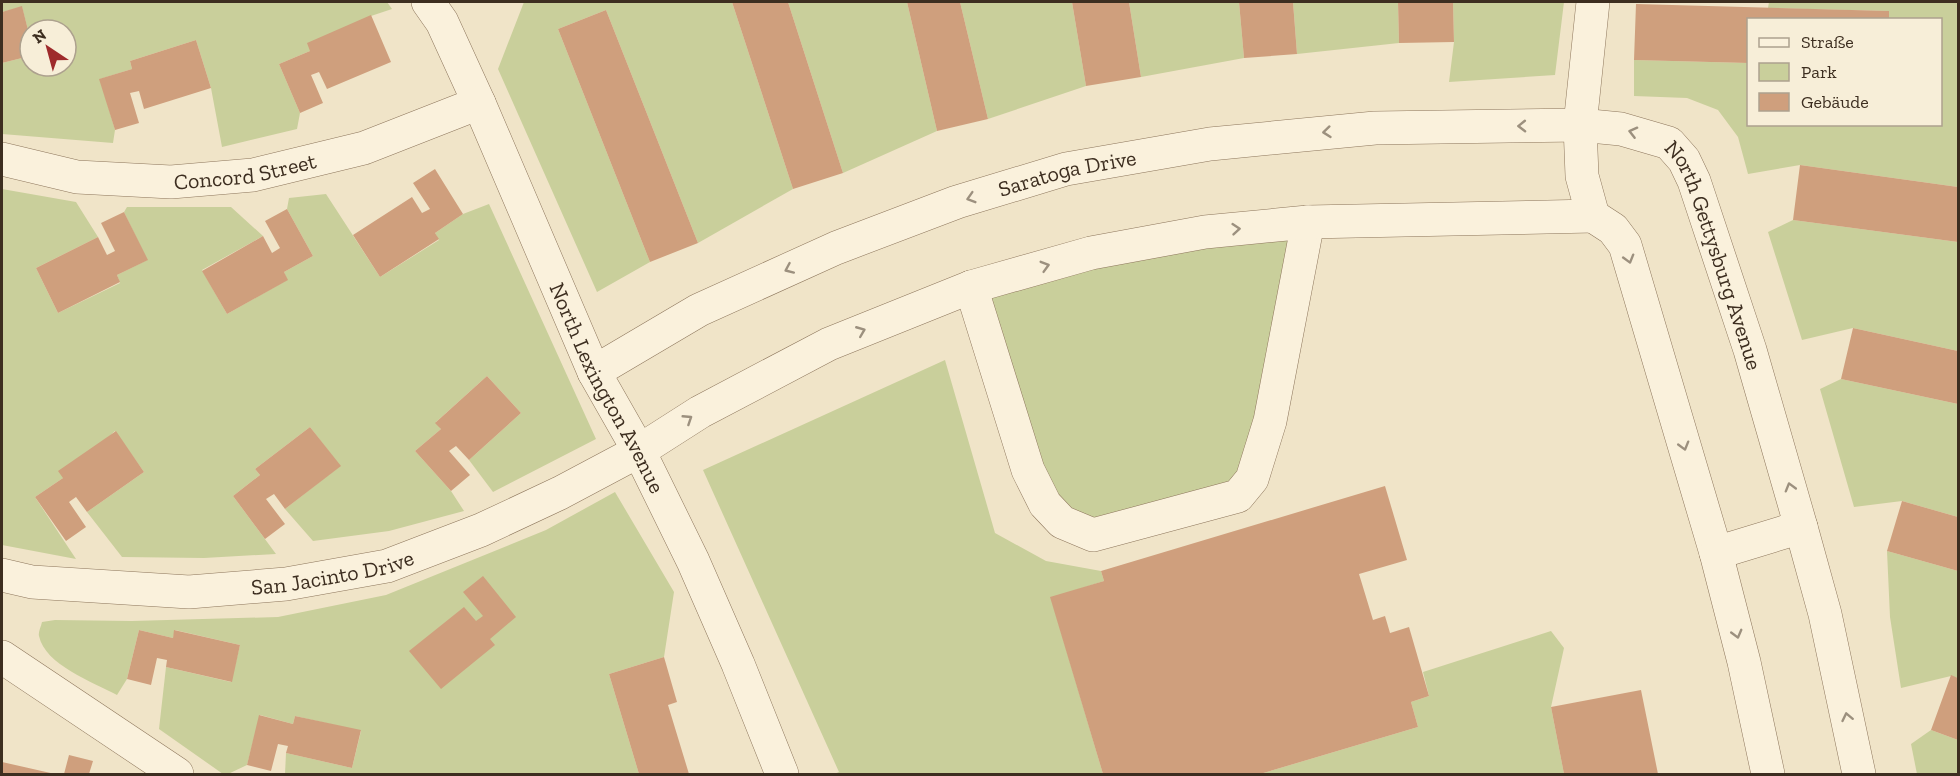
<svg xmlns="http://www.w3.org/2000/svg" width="1960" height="776" font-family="'Zilla Slab',serif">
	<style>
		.green { fill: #c9cf9b }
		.building { fill: #cf9f7d }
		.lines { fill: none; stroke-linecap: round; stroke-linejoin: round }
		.minor-casing { stroke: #8d765c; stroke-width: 34 }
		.minor { stroke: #faf1dc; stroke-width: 33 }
		.oneway { stroke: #9c907e }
		.labels { text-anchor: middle; stroke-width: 5; stroke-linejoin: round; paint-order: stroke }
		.street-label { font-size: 22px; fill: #3d2e20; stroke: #f7eed8 }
	</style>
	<rect width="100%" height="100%" fill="#f0e4c8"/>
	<path class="green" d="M 2,2 L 387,2 L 392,9 L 371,16 L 310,51 L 279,64 L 300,113 L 297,129 L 222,147 L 211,88 L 196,40 L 130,61 L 132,69 L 100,79 L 115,130 L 113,143 L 2,134 L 2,63 L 30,56 L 30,66 L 66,66 L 66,30 L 30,30 L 30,38 L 22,7 L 2,12 Z
		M 524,2 L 732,2 L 793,189 L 698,243 L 606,10 L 558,29 L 650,262 L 597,292 L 498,69 Z
		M 788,2 L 907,2 L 937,131 L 843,173 Z
		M 960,2 L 1072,2 L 1086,86 L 988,119 Z
		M 1129,2 L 1239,2 L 1244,58 L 1141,77 Z
		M 1293,2 L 1398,2 L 1399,43 L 1297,54 Z
		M 1453,2 L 1564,2 L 1555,75 L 1449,82 L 1454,42 Z
		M 1769,2 L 1958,2 L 1958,187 L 1800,165 L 1748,174 L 1738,137 L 1718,110 L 1687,98 L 1634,96 L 1634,60 L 1748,63 L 1748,124 L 1940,124 L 1940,20 L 1889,19 L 1889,11 L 1768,8 Z
		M 2,189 L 76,202 L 98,237 L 36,268 L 58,313 L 120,283 L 117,275 L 147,260 L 124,212 L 127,207 L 231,207 L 263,236 L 202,270 L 227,314 L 287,280 L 284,272 L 313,256 L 287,209 L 289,198 L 326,194 L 380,277 L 439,240 L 435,233 L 463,214 L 489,204 L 596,439 L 493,492 L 469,460 L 521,413 L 487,376 L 436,422 L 441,429 L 415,451 L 451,491 L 464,511 L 389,531 L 313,541 L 285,509 L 340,466 L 310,427 L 255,469 L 260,475 L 233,496 L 276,554 L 204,558 L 122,557 L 87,512 L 144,472 L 115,431 L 63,478 L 35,497 L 76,559 L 2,545 Z
		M 1793,220 L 1958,242 L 1958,351 L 1853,328 L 1802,340 L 1768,232 Z
		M 1308,222 L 1252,479 L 1093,535 L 1062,522 L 971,287 Z
		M 945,360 L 995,533 L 1046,561 L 1101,571 L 1104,581 L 1051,598 L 1103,774 L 834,774 L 839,772 L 703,470 Z
		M 1841,379 L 1958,404 L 1958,517 L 1902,501 L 1854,507 L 1820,389 Z
		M 615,492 L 674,592 L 664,657 L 609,674 L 639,774 L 285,774 L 286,753 L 352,768 L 361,731 L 295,716 L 293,724 L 260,715 L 247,765 L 228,774 L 223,774 L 159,729 L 166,667 L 231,682 L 240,645 L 175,630 L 173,638 L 139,630 L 127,679 L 117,695 C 93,682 45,665 39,636 C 38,632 41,627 42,622 L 55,620 L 132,621 L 278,617 L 386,595 L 546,530 Z
		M 1887,551 L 1958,571 L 1958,678 L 1951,676 L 1901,688 L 1890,617 Z
		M 1551,631 L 1564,648 L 1551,707 L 1564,774 L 1260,774 L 1418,727 L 1411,702 L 1429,696 L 1423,672 Z
		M 1931,730 L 1958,740 L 1958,774 L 1917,774 L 1911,744 Z"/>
	<path class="building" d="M 732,2 L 788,2 L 843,173 L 793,189 Z
		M 907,2 L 960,2 L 988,119 L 937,131 Z
		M 1072,2 L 1129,2 L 1141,77 L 1086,86 Z
		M 1239,2 L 1293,2 L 1297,54 L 1244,58 Z
		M 1398,2 L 1453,2 L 1454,42 L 1399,43 Z
		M 1636,4 L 1889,11 L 1889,20 L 1748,20 L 1748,63 L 1634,60 Z
		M 22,6 L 30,38 L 30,56 L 2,63 L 2,12 Z
		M 606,10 L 698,243 L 650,262 L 558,29 Z
		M 371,15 L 391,62 L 327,89 L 319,72 L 311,75 L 323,103 L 300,113 L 279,64 L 310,51 L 307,43 Z
		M 196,40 L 211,88 L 144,109 L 139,91 L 130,93 L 139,123 L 115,130 L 99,79 L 132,69 L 130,61 Z
		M 1800,165 L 1958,187 L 1958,242 L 1793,220 Z
		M 435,169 L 463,214 L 435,233 L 439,239 L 380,277 L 353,235 L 412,197 L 422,213 L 430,209 L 413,183 Z
		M 287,209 L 313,256 L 284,272 L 288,280 L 227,314 L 202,271 L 263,236 L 272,253 L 280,248 L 265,221 Z
		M 124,212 L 148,260 L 117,275 L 120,282 L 58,313 L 36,268 L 98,237 L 107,255 L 115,251 L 101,223 Z
		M 1853,328 L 1958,351 L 1958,404 L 1841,379 Z
		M 487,376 L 521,413 L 469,460 L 456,446 L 449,451 L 470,475 L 451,491 L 415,451 L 441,429 L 435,423 Z
		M 310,427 L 341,466 L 285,509 L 274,494 L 266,499 L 285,524 L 265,539 L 233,496 L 260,475 L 255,469 Z
		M 116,431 L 144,472 L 87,512 L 76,497 L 69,502 L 86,527 L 66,541 L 35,497 L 63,478 L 58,471 Z
		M 1385,486 L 1407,560 L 1359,574 L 1373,620 L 1385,616 L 1390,633 L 1409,627 L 1429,696 L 1411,702 L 1418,727 L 1260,774 L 1103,774 L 1050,597 L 1104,581 L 1101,571 Z
		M 1902,501 L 1958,517 L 1958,571 L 1887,551 Z
		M 483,576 L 516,617 L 490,639 L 495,645 L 441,689 L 409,651 L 464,607 L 476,621 L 483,616 L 463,592 Z
		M 139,630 L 173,638 L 174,630 L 240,645 L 232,682 L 166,667 L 167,660 L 157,658 L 151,685 L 127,679 Z
		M 664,657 L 677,702 L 668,705 L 689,774 L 639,774 L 609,674 Z
		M 1951,675 L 1958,678 L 1958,740 L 1931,730 Z
		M 1641,690 L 1658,774 L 1564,774 L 1551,707 Z
		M 259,715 L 293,724 L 295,716 L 361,730 L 352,768 L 286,753 L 288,746 L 278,744 L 271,771 L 247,765 Z
		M 69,755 L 93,761 L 89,774 L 64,774 Z
		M 2,762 L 55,774 L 2,774 Z"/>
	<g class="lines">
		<defs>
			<g id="minor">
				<path id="s1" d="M 428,2 L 442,22 L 479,103 L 594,372 L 639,451 L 693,561 L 738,664 L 782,774"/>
				<path d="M 1593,2 L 1580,125 L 1582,176 L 1593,216 L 1613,229 L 1625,245 L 1716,553 L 1744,662 L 1768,774"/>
				<path id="s2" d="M 2,159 L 77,177 L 171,182 L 253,175 L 364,148 L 479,103"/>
				<path d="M 971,287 L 1028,470 L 1045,504 L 1062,522 L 1093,535 L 1238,496 L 1252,479 L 1270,421 L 1308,222"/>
				<path id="s3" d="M 594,372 L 699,310 L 836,248 L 957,202 L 1066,169 L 1210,144 L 1375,128 L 1580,125 L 1621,129 L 1669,143 L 1684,160 L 1694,181 L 1750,350 L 1801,527 L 1825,614 L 1859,774"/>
				<path d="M 1716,553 L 1801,527"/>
				<path id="s4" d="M 2,575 L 32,582 L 189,592 L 286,584 L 387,566 L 481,530 L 560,493 L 639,451 L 700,412 L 829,344 L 971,287 L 1091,253 L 1205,232 L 1308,222 L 1593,216"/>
				<path d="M 2,657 L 177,774"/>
			</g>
		</defs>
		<use href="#minor" class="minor-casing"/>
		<use href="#minor" class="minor"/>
	</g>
	<defs><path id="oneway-chevron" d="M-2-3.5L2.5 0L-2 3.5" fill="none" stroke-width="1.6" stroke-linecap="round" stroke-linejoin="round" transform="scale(1.5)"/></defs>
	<g class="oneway">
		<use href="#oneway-chevron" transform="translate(1522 126) rotate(179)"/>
		<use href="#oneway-chevron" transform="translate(1327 132) rotate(174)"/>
		<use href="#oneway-chevron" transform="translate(1633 132) rotate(-166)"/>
		<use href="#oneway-chevron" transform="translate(971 198) rotate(163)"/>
		<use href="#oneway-chevron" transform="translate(1236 229) rotate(-5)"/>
		<use href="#oneway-chevron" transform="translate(1629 259) rotate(74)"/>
		<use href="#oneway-chevron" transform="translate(1045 266) rotate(-16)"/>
		<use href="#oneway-chevron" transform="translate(789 269) rotate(156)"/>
		<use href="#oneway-chevron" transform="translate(861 331) rotate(-22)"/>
		<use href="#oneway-chevron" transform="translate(688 419) rotate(-33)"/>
		<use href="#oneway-chevron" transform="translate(1684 446) rotate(74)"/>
		<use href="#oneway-chevron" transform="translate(1790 487) rotate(-106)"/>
		<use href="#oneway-chevron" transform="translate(1737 634) rotate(75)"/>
		<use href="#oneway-chevron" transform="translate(1847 717) rotate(-102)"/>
	</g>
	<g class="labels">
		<g class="street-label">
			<text dy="8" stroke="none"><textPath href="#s2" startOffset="246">Concord Street</textPath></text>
			<text dy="8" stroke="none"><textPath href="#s3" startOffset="516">Saratoga Drive</textPath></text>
			<text dy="8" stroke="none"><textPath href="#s3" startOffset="1246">North Gettysburg Avenue</textPath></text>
			<text dy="8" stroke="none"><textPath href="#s1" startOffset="426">North Lexington Avenue</textPath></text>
			<text dy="8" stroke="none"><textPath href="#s4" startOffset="333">San Jacinto Drive</textPath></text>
		</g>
	</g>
	<rect width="1960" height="776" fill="none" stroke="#3d2e20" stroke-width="6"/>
	<rect x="1747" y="18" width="195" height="108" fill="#f7eed8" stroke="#ada18e" stroke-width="1.5"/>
	<rect x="1759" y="38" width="30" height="9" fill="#faf1dc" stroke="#ada18e" stroke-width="1.5"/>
	<text x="1801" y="48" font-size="18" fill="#3d2e20">Straße</text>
	<rect x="1759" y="63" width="30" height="18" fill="#c9cf9b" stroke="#ada18e" stroke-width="1.5"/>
	<text x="1801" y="78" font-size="18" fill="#3d2e20">Park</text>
	<rect x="1759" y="93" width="30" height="18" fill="#cf9f7d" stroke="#ada18e" stroke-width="1.5"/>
	<text x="1801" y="108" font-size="18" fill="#3d2e20">Gebäude</text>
	<g transform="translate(48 48) rotate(324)"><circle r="28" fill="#f7eed8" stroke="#ada18e" stroke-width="1.5"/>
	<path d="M0-4.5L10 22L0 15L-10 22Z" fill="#9e2a2b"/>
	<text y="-9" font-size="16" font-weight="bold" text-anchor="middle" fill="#3d2e20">N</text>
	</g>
</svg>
